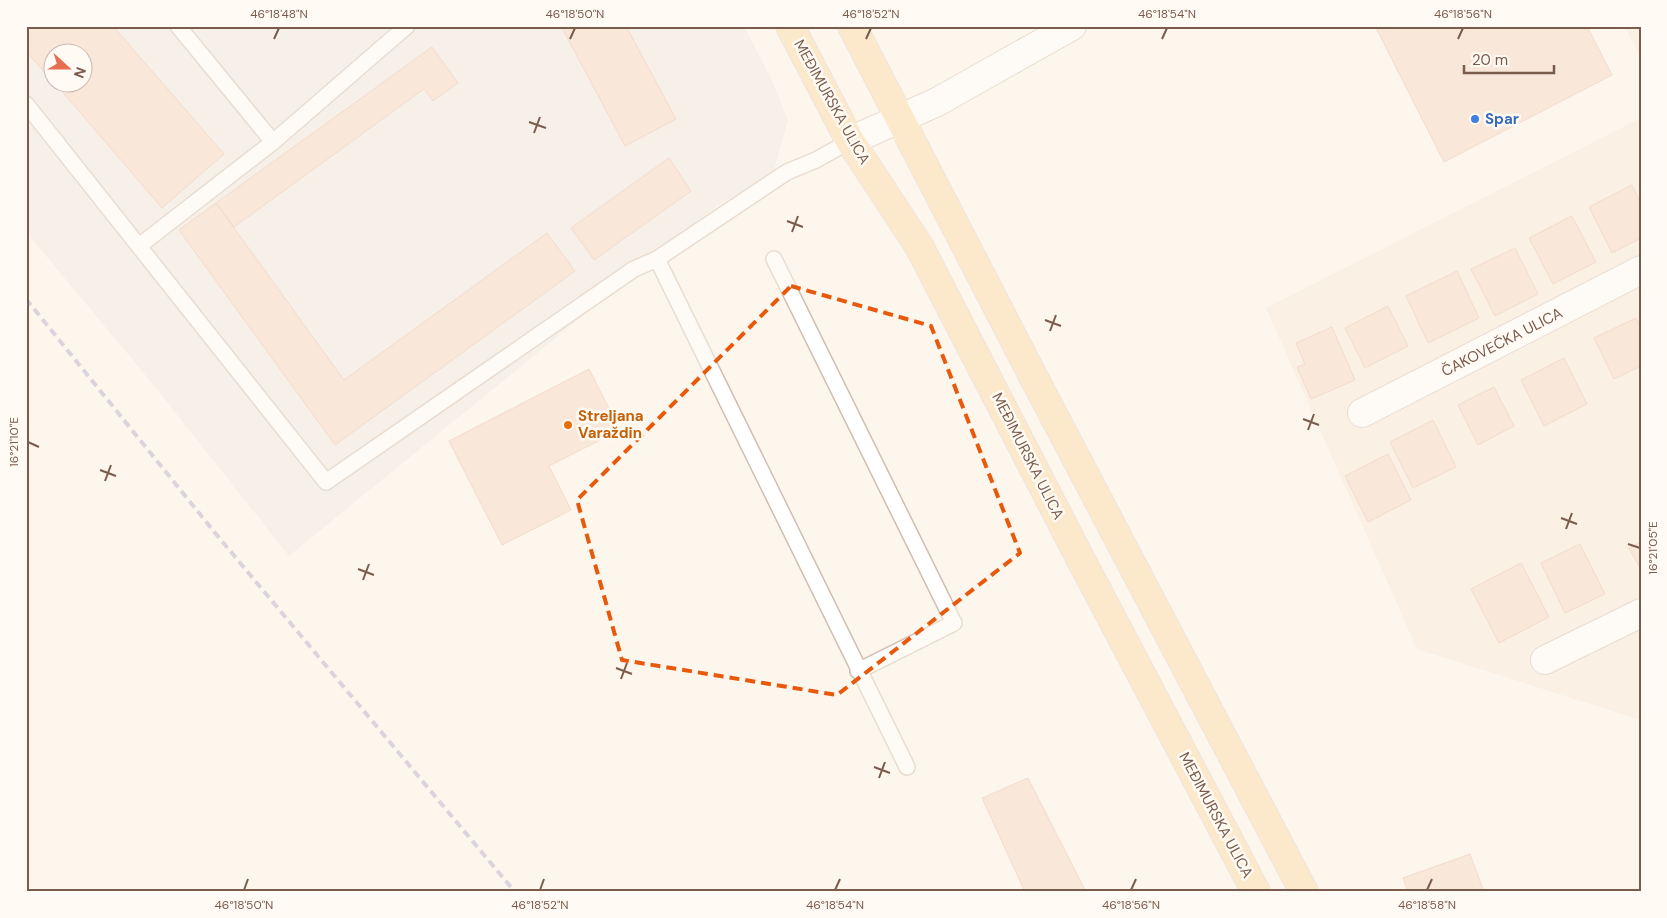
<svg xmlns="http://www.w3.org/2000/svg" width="1667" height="918" font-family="'DM Sans',sans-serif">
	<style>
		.residential { fill: #f5e8da }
		.industrial { fill: #efe9e4; fill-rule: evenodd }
		.building { fill: #f3d5c3; stroke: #e6bba3 }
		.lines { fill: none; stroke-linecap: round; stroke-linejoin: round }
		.service-casing { stroke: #d1beb0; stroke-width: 18 }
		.minor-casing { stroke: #d1beb0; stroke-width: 30 }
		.primary-casing { stroke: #dad1cd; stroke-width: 30 }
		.service { stroke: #fff; stroke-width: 15 }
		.minor { stroke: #fff; stroke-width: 28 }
		.primary { stroke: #fbd9a5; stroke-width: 28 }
		.rail { stroke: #b9a8c9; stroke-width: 4; stroke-dasharray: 8 5; stroke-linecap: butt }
		.marked { fill: none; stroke: #e8590c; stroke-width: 4; stroke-dasharray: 10 6; stroke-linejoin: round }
		.ticks { fill: none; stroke: #7a5c4d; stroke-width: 2 }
		.shop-dot { fill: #3f7fe0; stroke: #fffaf3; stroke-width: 2 }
		.food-dot { fill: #e8710a; stroke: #fffaf3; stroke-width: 2 }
		.labels { text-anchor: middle; stroke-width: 5; stroke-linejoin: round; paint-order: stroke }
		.street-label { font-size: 15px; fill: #7a5c4d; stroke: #fffaf3 }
		.shop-label { font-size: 15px; font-weight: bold; fill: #366cbe; stroke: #fffaf3; text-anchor: start }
		.food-label { font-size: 15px; font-weight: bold; fill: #c56008; stroke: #fffaf3; text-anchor: start }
		.neatline { fill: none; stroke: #7a5c4d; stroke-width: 2 }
		.ticks-label { font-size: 12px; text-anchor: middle; fill: #7a5c4d }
	</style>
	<rect width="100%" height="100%" fill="#fdf6ec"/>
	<path class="residential" d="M 1625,26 L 1641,26 L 1641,59 Z
		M 1641,118 L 1641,720 L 1417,649 L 1266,308 Z"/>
	<path class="industrial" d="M 26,26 L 744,26 L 770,76 L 788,120 L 773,174 L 717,206 L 289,556 L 151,382 L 26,232 ZM 52,52 L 82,52 L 82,82 L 52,82 Z"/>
	<path class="building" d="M 26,26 L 113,26 L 224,154 L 162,208 L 54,82 L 82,82 L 82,52 L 52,52 L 52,81 L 26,51 Z
		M 561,26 L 626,26 L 676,119 L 625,146 Z
		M 1375,26 L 1587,26 L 1612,75 L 1444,162 Z
		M 432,47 L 458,83 L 433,101 L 424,89 L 234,227 L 216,203 Z
		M 669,158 L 691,191 L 594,260 L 571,228 Z
		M 1632,185 L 1641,203 L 1641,238 L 1612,253 L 1589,207 Z
		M 216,203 L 344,380 L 547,233 L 575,271 L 335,445 L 179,230 Z
		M 1572,216 L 1596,262 L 1553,284 L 1529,238 Z
		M 1515,248 L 1538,294 L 1495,316 L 1471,269 Z
		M 1457,271 L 1479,318 L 1428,343 L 1406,296 Z
		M 1388,306 L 1408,346 L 1365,368 L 1345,328 Z
		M 1636,318 L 1641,328 L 1641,366 L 1614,379 L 1594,338 Z
		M 1332,327 L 1355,380 L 1311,399 L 1297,367 L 1305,364 L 1296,343 Z
		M 1564,358 L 1587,404 L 1544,426 L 1521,380 Z
		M 589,369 L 620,430 L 549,466 L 571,510 L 502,545 L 449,441 Z
		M 1494,387 L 1514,426 L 1478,445 L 1458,405 Z
		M 1433,420 L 1456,467 L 1413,488 L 1390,442 Z
		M 1388,454 L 1411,500 L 1368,522 L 1345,476 Z
		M 1641,542 L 1641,570 L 1629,548 Z
		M 1580,544 L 1605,594 L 1565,613 L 1541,563 Z
		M 1521,563 L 1549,617 L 1499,643 L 1471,589 Z
		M 1028,778 L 1086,892 L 1025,892 L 982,798 Z
		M 1470,854 L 1484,892 L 1408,892 L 1403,878 Z"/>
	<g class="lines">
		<defs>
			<path id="service" d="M 178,26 L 273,142
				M 26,104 L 326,482 L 634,269 L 657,259 L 787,172 L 816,160 L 850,141
				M 139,246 L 273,142 L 407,26
				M 657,259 L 907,767
				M 774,259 L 954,623 L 858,671"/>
			<path id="minor" d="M 850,141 L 937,102 L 1072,26
				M 1362,413 L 1641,270
				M 1545,660 L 1641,613"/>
			<path id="primary" d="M 790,26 L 850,141 L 919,246 L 1079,556 L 1256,892
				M 852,26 L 1033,376 L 1304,892"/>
		</defs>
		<use href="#service" class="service-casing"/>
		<use href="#minor" class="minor-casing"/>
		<use href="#primary" class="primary-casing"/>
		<use href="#service" class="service"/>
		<use href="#minor" class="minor"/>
		<use href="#primary" class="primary"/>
		<path class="rail" d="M 26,299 L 216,534 L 515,892"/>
	</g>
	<path d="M0 0H1667V918H0ZM 791,286 L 931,326 L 1020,553 L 837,695 L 622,660 L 577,500 Z" fill="#fdf6ec" fill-opacity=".55" fill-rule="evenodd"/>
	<path class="marked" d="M 791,286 L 931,326 L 1020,553 L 837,695 L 622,660 L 577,500 Z"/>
	<path class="ticks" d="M 274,39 L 279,28M 570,39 L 575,28M 866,39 L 871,28M 1162,39 L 1167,28M 1458,39 L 1463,28M 529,122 L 546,128M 534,133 L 540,117M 787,221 L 803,227M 792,232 L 798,216M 1045,320 L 1061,326M 1050,331 L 1056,315M 1303,419 L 1319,425M 1308,430 L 1314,414M 28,442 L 39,447M 100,470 L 116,476M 105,481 L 111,465M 1561,518 L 1577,524M 1566,529 L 1572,513M 1628,544 L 1640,548M 358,569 L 374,575M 363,580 L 369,564M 616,668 L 632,674M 621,679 L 627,663M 874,767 L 890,773M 879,778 L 885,762M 244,890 L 248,879M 540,890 L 544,879M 835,890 L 840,879M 1131,890 L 1136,879M 1427,890 L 1432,879"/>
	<circle class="shop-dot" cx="1475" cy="119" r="5"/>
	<circle class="food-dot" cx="568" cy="425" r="5"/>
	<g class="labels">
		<g class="street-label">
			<text transform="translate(832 102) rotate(61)" y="5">MEĐIMURSKA ULICA</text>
			<text transform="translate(1502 342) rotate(-27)" y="5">ČAKOVEČKA ULICA</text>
			<text transform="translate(1028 456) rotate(63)" y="5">MEĐIMURSKA ULICA</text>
			<text transform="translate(1216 815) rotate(62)" y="5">MEĐIMURSKA ULICA</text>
		</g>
		<g class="shop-label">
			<text x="1485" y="124">Spar</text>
		</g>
		<g class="food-label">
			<text x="578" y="421">Streljana<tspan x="578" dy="17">Varaždin</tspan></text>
		</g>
	</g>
	<rect width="1667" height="918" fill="none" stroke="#fffaf3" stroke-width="55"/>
	<g transform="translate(68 68) rotate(111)"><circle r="24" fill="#fffaf3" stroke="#cabbb1"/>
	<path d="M0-4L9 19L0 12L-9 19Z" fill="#e76f51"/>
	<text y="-8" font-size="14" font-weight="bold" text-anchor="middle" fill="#7a5c4d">N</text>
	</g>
	<path d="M1464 65v8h90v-8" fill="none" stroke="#7a5c4d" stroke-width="2.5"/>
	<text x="1472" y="65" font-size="15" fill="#7a5c4d" stroke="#fffaf3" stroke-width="4" paint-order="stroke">20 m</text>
	<rect x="28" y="28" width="1612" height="862" class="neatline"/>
	<g class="ticks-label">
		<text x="279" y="18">46°18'48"N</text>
		<text x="575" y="18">46°18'50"N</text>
		<text x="871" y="18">46°18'52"N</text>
		<text x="1167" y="18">46°18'54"N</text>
		<text x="1463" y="18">46°18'56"N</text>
		<text transform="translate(14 442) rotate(-90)" y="4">16°21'10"E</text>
		<text transform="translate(1653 548) rotate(-90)" y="4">16°21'05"E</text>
		<text x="244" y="909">46°18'50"N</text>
		<text x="540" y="909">46°18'52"N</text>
		<text x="835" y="909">46°18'54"N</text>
		<text x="1131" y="909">46°18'56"N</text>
		<text x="1427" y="909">46°18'58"N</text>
	</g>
</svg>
